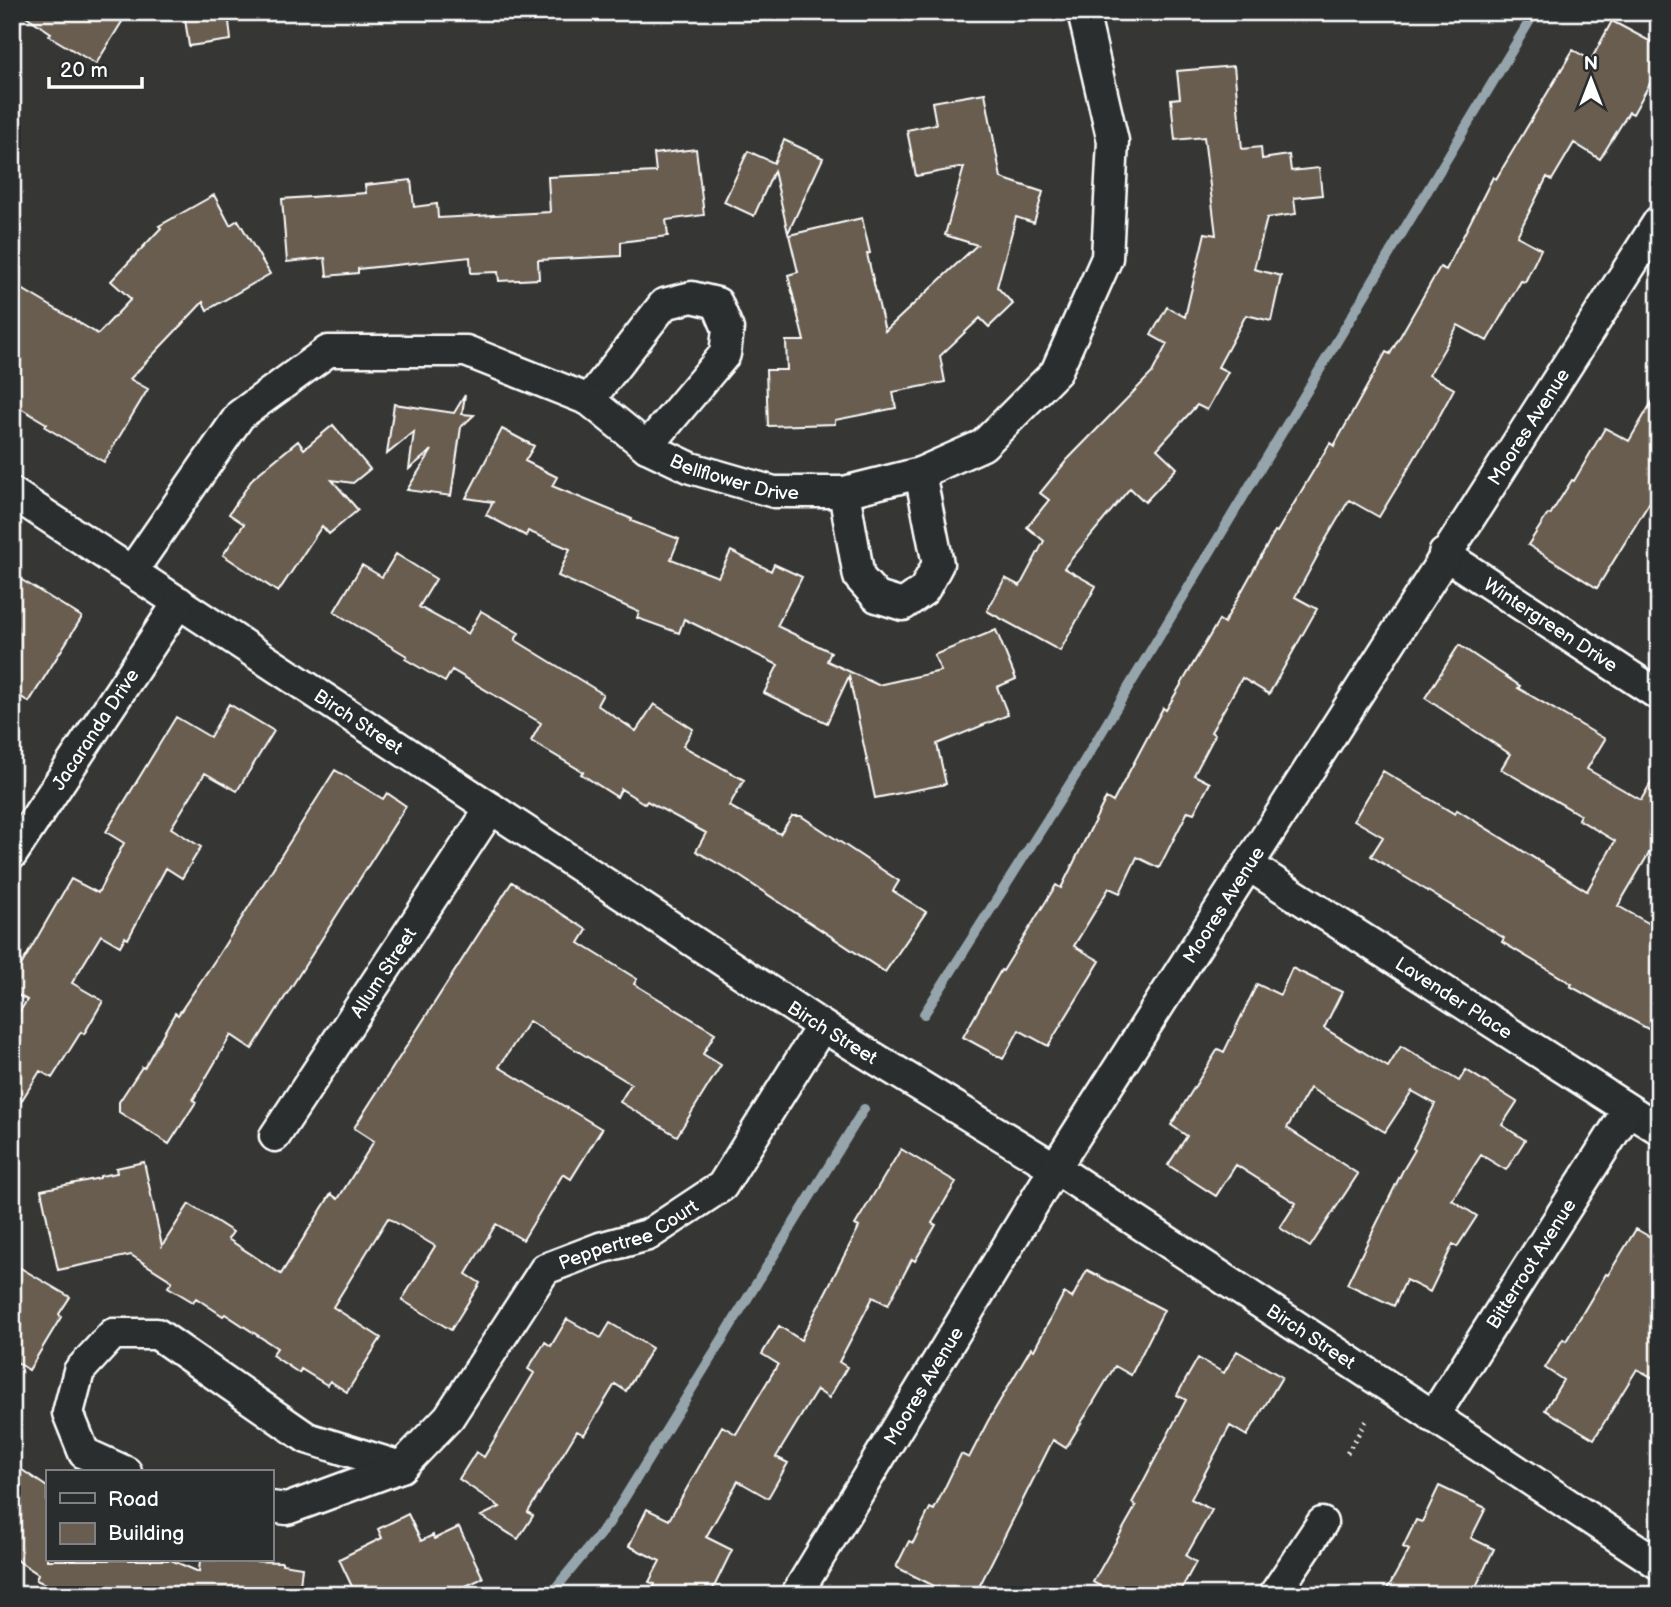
<svg xmlns="http://www.w3.org/2000/svg" width="1671" height="1607" font-family="'Balsamiq Sans',sans-serif">
	<style>
		.lines { fill: none; stroke-linecap: round; stroke-linejoin: round }
		.stream { stroke: #96a5ac; stroke-width: 10 }
		.building { fill: #685d50; stroke: #fff; stroke-width: 2 }
		.minor-casing { stroke: #fff; stroke-width: 35 }
		.path { stroke: #fff; stroke-width: 4.5; stroke-dasharray: 2 5; stroke-linecap: butt }
		.minor { stroke: #2a2d2e; stroke-width: 30 }
		.labels { text-anchor: middle; stroke-width: 5; stroke-linejoin: round; paint-order: stroke }
		.street-label { font-size: 19px; fill: #fff; stroke: #2a2d2e }
	</style>
	<rect width="100%" height="100%" fill="#363735"/>
	<filter id="ink" filterUnits="userSpaceOnUse"><feTurbulence type="fractalNoise" baseFrequency=".0143" numOctaves="2"/><feDisplacementMap in="SourceGraphic" scale="14" xChannelSelector="R" yChannelSelector="G"/><feConvolveMatrix kernelMatrix="1 2 1 2 8 2 1 2 1" color-interpolation-filters="sRGB"/></filter>
	<g filter="url(#ink)">
		<g class="lines">
			<path class="stream" d="M 924,1014 L 1077,773 L 1535,12
				M 550,1595 L 609,1523 L 864,1109"/>
		</g>
		<path class="building" d="M 20,12 L 128,12 L 96,64 L 49,36 L 51,33 Z
			M 184,12 L 228,12 L 231,40 L 189,46 Z
			M 1612,21 L 1659,46 L 1659,67 L 1633,114 L 1629,112 L 1600,159 L 1574,143 L 1552,180 L 1547,177 L 1517,236 L 1541,249 L 1525,282 L 1521,281 L 1487,341 L 1458,325 L 1429,375 L 1454,389 L 1434,426 L 1379,517 L 1349,500 L 1317,554 L 1318,555 L 1295,597 L 1317,609 L 1269,694 L 1242,678 L 1211,732 L 1215,735 L 1194,775 L 1210,783 L 1194,813 L 1188,811 L 1159,868 L 1137,857 L 1120,893 L 1109,888 L 1074,946 L 1100,961 L 1048,1046 L 1019,1030 L 1003,1059 L 963,1037 L 1001,970 L 1003,971 L 1056,885 L 1061,888 L 1106,798 L 1113,802 L 1163,708 L 1166,710 L 1219,620 L 1224,623 L 1275,531 L 1277,532 L 1330,443 L 1334,446 L 1386,352 L 1390,354 L 1440,267 L 1446,270 L 1493,177 L 1496,179 L 1573,50 L 1591,60 Z
			M 1234,66 L 1242,149 L 1261,147 L 1262,159 L 1289,155 L 1291,171 L 1319,168 L 1322,195 L 1294,198 L 1296,214 L 1267,218 L 1254,269 L 1281,276 L 1271,321 L 1246,315 L 1218,367 L 1228,372 L 1207,410 L 1197,405 L 1157,449 L 1177,468 L 1145,502 L 1130,488 L 1064,568 L 1096,586 L 1060,651 L 987,611 L 1005,578 L 1020,586 L 1044,541 L 1027,527 L 1049,500 L 1040,493 L 1067,460 L 1152,373 L 1167,344 L 1151,335 L 1167,307 L 1185,317 L 1205,233 L 1216,235 L 1204,137 L 1175,140 L 1171,99 L 1180,98 L 1177,71 Z
			M 985,93 L 1001,178 L 1043,192 L 1034,223 L 1016,217 L 997,287 L 1013,304 L 989,327 L 980,318 L 940,356 L 945,382 L 893,392 L 896,408 L 835,420 L 835,424 L 768,426 L 766,370 L 787,370 L 786,341 L 804,341 L 788,275 L 798,272 L 789,235 L 862,218 L 870,253 L 867,254 L 885,331 L 977,245 L 945,235 L 964,167 L 916,176 L 907,130 L 936,124 L 932,102 Z
			M 784,140 L 823,158 L 788,233 L 774,171 L 754,216 L 724,202 L 748,151 L 774,163 Z
			M 696,149 L 704,215 L 666,220 L 668,236 L 621,242 L 621,256 L 538,260 L 539,279 L 499,281 L 498,272 L 471,273 L 470,257 L 358,269 L 358,273 L 327,276 L 325,258 L 287,262 L 282,199 L 366,193 L 365,185 L 411,180 L 414,207 L 437,204 L 438,218 L 550,212 L 548,177 L 656,172 L 654,154 Z
			M 214,195 L 230,225 L 238,220 L 270,274 L 207,310 L 203,302 L 130,379 L 148,389 L 104,462 L 45,427 L 47,424 L 12,403 L 12,305 L 22,289 L 98,334 L 131,299 L 111,281 L 161,228 L 159,226 Z
			M 1659,390 L 1659,487 L 1597,588 L 1528,545 L 1548,514 L 1550,515 L 1572,480 L 1574,481 L 1605,428 L 1629,441 Z
			M 465,395 L 462,414 L 474,415 L 461,427 L 451,496 L 407,490 L 432,450 L 409,469 L 414,432 L 387,454 L 394,404 L 454,413 Z
			M 333,425 L 370,469 L 353,483 L 332,480 L 358,510 L 329,534 L 322,526 L 278,592 L 223,555 L 244,524 L 229,514 L 253,478 L 298,441 L 304,449 Z
			M 502,429 L 534,446 L 525,461 L 557,477 L 552,486 L 632,519 L 631,521 L 679,539 L 671,559 L 718,577 L 731,551 L 771,571 L 774,564 L 802,577 L 777,626 L 831,652 L 827,661 L 878,685 L 941,671 L 934,655 L 996,630 L 1016,679 L 997,687 L 1008,715 L 937,744 L 946,784 L 875,798 L 849,676 L 827,723 L 764,693 L 778,665 L 684,619 L 679,633 L 637,618 L 639,612 L 558,576 L 570,549 L 528,531 L 526,536 L 486,515 L 493,502 L 466,498 Z
			M 396,554 L 436,579 L 419,607 L 468,634 L 481,611 L 519,633 L 515,640 L 603,694 L 597,705 L 636,731 L 654,704 L 693,729 L 683,746 L 744,780 L 729,806 L 780,834 L 792,816 L 801,816 L 899,881 L 893,891 L 926,912 L 885,972 L 738,875 L 696,851 L 706,833 L 647,801 L 645,804 L 621,789 L 617,797 L 581,774 L 583,772 L 531,741 L 541,723 L 452,670 L 445,682 L 405,659 L 407,656 L 334,612 L 362,565 L 382,577 Z
			M 12,574 L 82,617 L 29,702 L 12,691 Z
			M 1459,645 L 1520,686 L 1518,688 L 1605,739 L 1587,769 L 1641,800 L 1659,769 L 1659,836 L 1618,906 L 1659,929 L 1659,1035 L 1570,986 L 1572,984 L 1502,942 L 1504,938 L 1371,856 L 1383,837 L 1354,820 L 1383,771 L 1455,814 L 1457,810 L 1587,891 L 1615,841 L 1578,819 L 1580,815 L 1501,769 L 1510,754 L 1425,698 Z
			M 229,704 L 274,731 L 237,791 L 205,773 L 171,828 L 201,847 L 182,878 L 166,868 L 128,939 L 125,937 L 120,946 L 101,935 L 72,983 L 103,1001 L 84,1034 L 81,1032 L 52,1078 L 40,1071 L 12,1116 L 12,1024 L 27,1000 L 12,992 L 12,981 L 71,879 L 98,893 L 124,843 L 106,832 L 176,717 L 210,737 Z
			M 335,770 L 383,799 L 387,793 L 406,806 L 252,1049 L 231,1035 L 193,1100 L 196,1102 L 169,1144 L 119,1112 L 119,1102 L 142,1067 L 144,1068 L 175,1013 L 178,1015 L 217,957 Z
			M 512,882 L 587,930 L 579,943 L 637,979 L 634,984 L 715,1033 L 703,1054 L 721,1065 L 677,1136 L 620,1102 L 631,1084 L 529,1021 L 499,1067 L 602,1129 L 571,1179 L 563,1174 L 523,1240 L 496,1224 L 466,1274 L 480,1283 L 451,1330 L 402,1300 L 435,1246 L 388,1218 L 333,1307 L 381,1338 L 347,1392 L 330,1381 L 327,1385 L 301,1369 L 299,1373 L 272,1355 L 277,1348 L 225,1314 L 223,1316 L 196,1298 L 193,1302 L 168,1287 L 172,1281 L 131,1255 L 58,1270 L 41,1190 L 100,1178 L 100,1176 L 117,1173 L 116,1168 L 144,1162 L 162,1246 L 189,1204 L 233,1232 L 228,1239 L 281,1274 L 331,1194 L 338,1199 L 374,1141 L 354,1128 Z
			M 1292,968 L 1342,992 L 1324,1028 L 1388,1067 L 1401,1046 L 1459,1081 L 1466,1070 L 1517,1102 L 1502,1125 L 1525,1140 L 1506,1170 L 1481,1155 L 1452,1200 L 1477,1216 L 1457,1247 L 1453,1244 L 1430,1292 L 1406,1280 L 1394,1306 L 1347,1284 L 1402,1172 L 1415,1150 L 1413,1148 L 1435,1104 L 1412,1091 L 1385,1132 L 1310,1088 L 1287,1128 L 1358,1174 L 1310,1247 L 1280,1228 L 1296,1203 L 1236,1165 L 1216,1196 L 1168,1165 L 1187,1136 L 1171,1125 L 1218,1049 L 1224,1052 L 1257,984 L 1280,995 Z
			M 901,1149 L 956,1182 L 932,1223 L 936,1225 L 915,1261 L 912,1259 L 888,1305 L 873,1297 L 839,1362 L 847,1367 L 829,1398 L 817,1390 L 776,1457 L 788,1463 L 768,1498 L 738,1481 L 706,1537 L 732,1550 L 710,1595 L 650,1595 L 655,1584 L 649,1582 L 660,1561 L 629,1546 L 647,1509 L 669,1520 L 722,1426 L 736,1434 L 778,1364 L 762,1354 L 779,1326 L 801,1340 L 859,1227 L 855,1225 Z
			M 1636,1229 L 1659,1242 L 1659,1381 L 1637,1369 L 1594,1439 L 1545,1410 L 1563,1380 L 1545,1368 L 1563,1339 L 1566,1341 L 1606,1274 L 1608,1275 Z
			M 12,1263 L 70,1297 L 59,1314 L 61,1317 L 29,1370 L 12,1359 Z
			M 1087,1270 L 1164,1310 L 1131,1375 L 1115,1366 L 1066,1448 L 1053,1440 L 975,1595 L 952,1595 L 896,1567 L 909,1541 L 913,1543 L 930,1508 L 934,1510 L 961,1454 L 969,1458 L 988,1421 L 1031,1348 L 1034,1350 L 1064,1293 L 1072,1298 Z
			M 567,1319 L 601,1338 L 610,1323 L 652,1348 L 626,1391 L 615,1384 L 584,1435 L 577,1431 L 528,1512 L 533,1516 L 518,1539 L 481,1516 L 500,1507 L 459,1479 L 476,1452 L 484,1457 L 534,1373 L 528,1369 L 545,1342 L 551,1346 Z
			M 1237,1351 L 1282,1377 L 1247,1436 L 1230,1426 L 1191,1499 L 1212,1510 L 1186,1556 L 1196,1562 L 1178,1595 L 1116,1595 L 1093,1582 L 1136,1506 L 1132,1503 L 1186,1400 L 1177,1395 L 1198,1358 L 1224,1373 Z
			M 12,1463 L 47,1487 L 47,1560 L 171,1560 L 199,1572 L 200,1560 L 282,1562 L 282,1564 L 302,1567 L 299,1595 L 70,1595 L 36,1580 L 38,1574 L 12,1557 Z
			M 1439,1486 L 1486,1508 L 1471,1538 L 1494,1549 L 1472,1595 L 1384,1595 L 1409,1550 L 1403,1547 L 1416,1520 L 1422,1522 Z
			M 408,1514 L 421,1541 L 433,1535 L 434,1539 L 459,1527 L 483,1578 L 447,1595 L 356,1595 L 339,1559 L 382,1538 L 378,1529 Z"/>
		<g class="lines">
			<defs>
				<g id="minor">
					<path d="M 589,400 L 664,304 L 692,297 L 717,303 L 728,329 L 725,354 L 647,447"/>
					<path d="M 844,492 L 859,577 L 877,597 L 903,605 L 924,590 L 938,564 L 920,473"/>
					<path id="s1" d="M 12,493 L 822,1026 L 1055,1168 L 1659,1564"/>
					<path id="s2" d="M 1444,554 L 1659,695"/>
					<path id="s3" d="M 132,571 L 240,415 L 328,351 L 466,351 L 589,400 L 647,447 L 691,468 L 774,492 L 844,492 L 920,473 L 983,445 L 1056,372 L 1107,258 L 1113,141 L 1083,12"/>
					<path id="s4" d="M 12,854 L 179,602"/>
					<path id="s5" d="M 1248,865 L 1659,1129"/>
					<path id="s6" d="M 275,1136 L 491,808"/>
					<path id="s7" d="M 1433,1417 L 1628,1110"/>
					<path d="M 126,1472 L 84,1453 L 68,1413 L 79,1371 L 113,1334 L 157,1334 L 307,1438 L 401,1467"/>
					<path id="s8" d="M 271,1507 L 287,1509 L 401,1467 L 449,1417 L 545,1269 L 600,1248 L 648,1235 L 722,1186 L 822,1026"/>
					<path id="s9" d="M 796,1595 L 1055,1168 L 1659,221"/>
					<path d="M 1274,1595 L 1322,1523"/>
				</g>
			</defs>
			<use href="#minor" class="minor-casing"/>
			<path class="path" d="M 1347,1453 L 1368,1418"/>
			<use href="#minor" class="minor"/>
		</g>
	</g>
	<g class="labels">
		<g class="street-label">
			<text dy="7" stroke="none"><textPath href="#s9" startOffset="1379">Moores Avenue</textPath></text>
			<text dy="7" stroke="none"><textPath href="#s3" startOffset="737">Bellflower Drive</textPath></text>
			<text dy="7" stroke="none"><textPath href="#s2" startOffset="128">Wintergreen Drive</textPath></text>
			<text dy="7" stroke="none"><textPath href="#s1" startOffset="415">Birch Street</textPath></text>
			<text dy="7" stroke="none"><textPath href="#s4" startOffset="150">Jacaranda Drive</textPath></text>
			<text dy="7" stroke="none"><textPath href="#s9" startOffset="812">Moores Avenue</textPath></text>
			<text dy="7" stroke="none"><textPath href="#s6" startOffset="196">Allum Street</textPath></text>
			<text dy="7" stroke="none"><textPath href="#s5" startOffset="245">Lavender Place</textPath></text>
			<text dy="7" stroke="none"><textPath href="#s1" startOffset="982">Birch Street</textPath></text>
			<text dy="7" stroke="none"><textPath href="#s8" startOffset="474">Peppertree Court</textPath></text>
			<text dy="7" stroke="none"><textPath href="#s7" startOffset="182">Bitterroot Avenue</textPath></text>
			<text dy="7" stroke="none"><textPath href="#s1" startOffset="1549">Birch Street</textPath></text>
			<text dy="7" stroke="none"><textPath href="#s9" startOffset="245">Moores Avenue</textPath></text>
		</g>
	</g>
	<rect width="1671" height="1607" fill="none" stroke="#2a2d2e" stroke-width="42"/>
	<rect x="21" y="21" width="1629" height="1565" fill="none" stroke="#fff" stroke-width="2.5" filter="url(#ink)"/>
	<rect x="46" y="1470" width="228" height="91" fill="#2a2d2e" stroke="#7f8182" stroke-width="2"/>
	<rect x="60" y="1493" width="35" height="10" fill="#2a2d2e" stroke="#7f8182" stroke-width="2"/>
	<text x="108" y="1506" font-size="21" fill="#ffffff">Road</text>
	<rect x="60" y="1523" width="35" height="21" fill="#685d50" stroke="#7f8182" stroke-width="2"/>
	<text x="108" y="1540" font-size="21" fill="#ffffff">Building</text>
	<g transform="translate(1591 80)" stroke="#2a2d2e" stroke-width="5" paint-order="stroke">
	<path d="M0-5L12 26L0 18L-12 26Z" fill="#ffffff"/>
	<text y="-10" font-size="19" font-weight="bold" text-anchor="middle" fill="#ffffff">N</text>
	</g>
	<path d="M49 77v10h93v-10" fill="none" stroke="#ffffff" stroke-width="3.5"/>
	<text x="60" y="77" font-size="21" fill="#ffffff" stroke="#2a2d2e" stroke-width="5" paint-order="stroke">20 m</text>
</svg>
